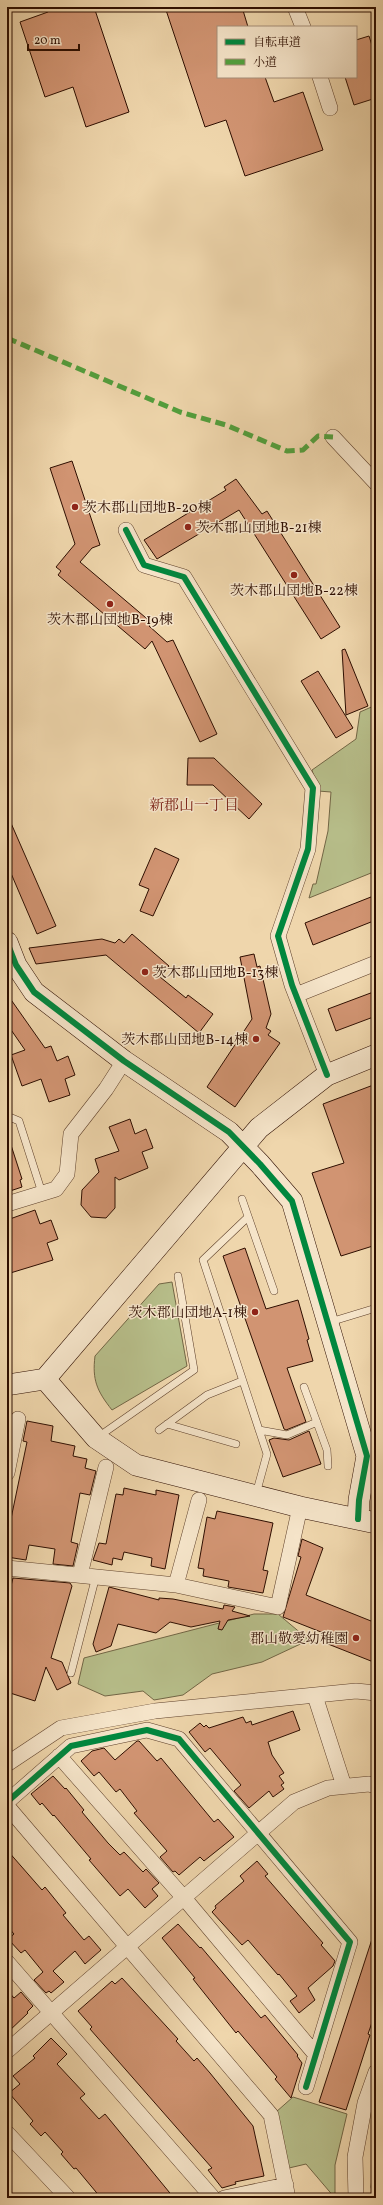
<svg xmlns="http://www.w3.org/2000/svg" width="383" height="2205" font-family="Vollkorn,'Noto Serif JP',serif">
	<style>
		.green { fill: #b7be8a; stroke: #726645 }
		.building { fill: #d19472; stroke: #2e0e00 }
		.lines { fill: none; stroke-linecap: round; stroke-linejoin: round }
		.lane-casing { stroke: #5e402b; stroke-width: 8 }
		.street-casing { stroke: #5e402b; stroke-width: 16 }
		.secondary-casing { stroke: #2e0e00; stroke-width: 22 }
		.lane { stroke: #f5e4c9; stroke-width: 7 }
		.street { stroke: #f5e4c9; stroke-width: 15 }
		.secondary { stroke: #f5e4c9; stroke-width: 21 }
		.quiet { stroke: #529f3c; stroke-width: 5; stroke-dasharray: 10 5; stroke-linecap: butt }
		.cycleway-casing { stroke: #f5e4c9; stroke-width: 8 }
		.cycleway { stroke: #00873e; stroke-width: 6 }
		.poi-dot { fill: #8f2418; stroke: #f5e4c9; stroke-width: 1.5 }
		.labels { text-anchor: middle; stroke-width: 3; stroke-linejoin: round; paint-order: stroke }
		.poi-label { font-size: 14px; fill: #2e0e00; stroke: #f5e4c9; text-anchor: start }
		.neighbourhood-label { font-size: 15px; fill: #7a1f14; stroke: #f5e4c9 }
	</style>
	<rect width="100%" height="100%" fill="#efd6ac"/>
	<filter id="stains"><feTurbulence type="fractalNoise" baseFrequency=".005" numOctaves="4"/><feColorMatrix values="0 0 0 0 .2 0 0 0 0 .09 0 0 0 0 .02 0 0 0 .5 -.17"/></filter>
	<radialGradient id="worn" r=".72"><stop offset=".6" stop-color="#630" stop-opacity="0"/><stop offset="1" stop-color="#630" stop-opacity=".3"/></radialGradient>
	<path class="green" d="M 376,705 L 376,871 L 309,898 L 313,884 L 316,884 L 328,831 L 331,792 L 318,791 L 312,770 L 356,739 L 360,712 Z
		M 172,1282 L 187,1366 L 112,1410 C 97,1391 92,1380 95,1356 L 159,1284 Z
		M 254,1614 L 278,1614 L 309,1640 L 262,1662 L 212,1674 L 183,1695 L 154,1700 L 143,1691 L 105,1696 L 78,1684 L 84,1658 Z
		M 293,2097 L 347,2114 L 335,2165 L 335,2198 L 306,2164 L 289,2168 L 276,2112 Z
		M 376,2143 L 376,2198 L 374,2198 L 371,2187 Z"/>
	<path class="building" d="M 46,7 L 94,7 L 129,112 L 86,127 L 73,87 L 45,97 L 20,22 L 48,12 Z
		M 165,7 L 242,7 L 248,27 L 218,27 L 218,77 L 265,77 L 274,102 L 303,92 L 323,150 L 245,176 L 226,120 L 205,127 Z
		M 369,36 L 376,58 L 376,98 L 354,105 L 345,77 L 356,77 L 356,40 Z
		M 72,461 L 100,545 L 92,548 L 80,562 L 152,623 L 149,626 L 167,642 L 173,640 L 217,734 L 200,742 L 152,641 L 145,649 L 58,575 L 61,571 L 56,567 L 75,544 L 50,468 Z
		M 236,479 L 262,514 L 267,511 L 340,627 L 321,639 L 239,510 L 157,559 L 144,540 L 226,490 L 224,487 Z
		M 345,649 L 368,706 L 346,715 L 342,650 Z
		M 318,671 L 353,728 L 336,738 L 301,681 Z
		M 188,758 L 214,758 L 262,804 L 249,819 L 213,785 L 187,785 Z
		M 7,814 L 56,926 L 37,934 L 7,864 Z
		M 155,848 L 179,859 L 153,916 L 140,911 L 149,889 L 139,885 Z
		M 376,895 L 376,920 L 313,945 L 305,923 Z
		M 132,934 L 169,966 L 160,977 L 186,998 L 188,995 L 213,1014 L 199,1033 L 106,955 L 36,964 L 29,948 L 102,939 L 115,943 L 119,939 L 124,943 Z
		M 254,954 L 257,967 L 260,966 L 271,1014 L 266,1028 L 271,1031 L 268,1035 L 280,1043 L 235,1107 L 207,1087 L 252,1019 L 240,957 Z
		M 376,991 L 376,1016 L 336,1031 L 328,1009 Z
		M 7,994 L 45,1048 L 51,1046 L 57,1061 L 68,1056 L 75,1075 L 65,1079 L 70,1095 L 49,1102 L 41,1079 L 22,1086 L 11,1055 L 25,1050 L 7,1024 Z
		M 376,1084 L 376,1245 L 341,1256 L 312,1173 L 344,1163 L 323,1104 Z
		M 130,1119 L 135,1134 L 146,1129 L 153,1148 L 142,1152 L 148,1168 L 119,1180 L 115,1177 L 115,1208 L 106,1218 L 91,1217 L 81,1205 L 82,1190 L 99,1172 L 95,1159 L 119,1151 L 109,1127 Z
		M 10,1142 L 22,1179 L 20,1180 L 22,1187 L 7,1192 L 7,1143 Z
		M 35,1210 L 40,1224 L 51,1220 L 58,1239 L 47,1243 L 53,1260 L 7,1274 L 7,1220 Z
		M 245,1248 L 266,1309 L 298,1300 L 309,1339 L 307,1340 L 313,1361 L 287,1368 L 306,1422 L 286,1430 L 284,1429 L 223,1256 Z
		M 27,1421 L 53,1426 L 51,1441 L 75,1446 L 73,1456 L 87,1459 L 85,1468 L 96,1471 L 90,1495 L 80,1493 L 71,1542 L 78,1544 L 73,1566 L 53,1564 L 55,1549 L 29,1545 L 26,1560 L 7,1557 L 7,1538 L 27,1442 L 23,1441 Z
		M 309,1431 L 321,1464 L 283,1477 L 269,1440 L 274,1438 L 289,1440 Z
		M 124,1488 L 156,1495 L 156,1490 L 179,1495 L 165,1569 L 151,1566 L 152,1558 L 124,1552 L 122,1560 L 113,1558 L 112,1565 L 93,1560 L 99,1543 L 106,1544 L 116,1494 L 123,1495 Z
		M 217,1511 L 273,1523 L 263,1570 L 268,1571 L 263,1593 L 228,1587 L 229,1581 L 203,1576 L 204,1569 L 198,1568 L 207,1517 L 215,1519 Z
		M 302,1539 L 323,1548 L 306,1595 L 376,1623 L 376,1663 L 323,1642 L 326,1634 L 283,1617 L 301,1557 L 298,1556 Z
		M 13,1578 L 70,1583 L 72,1586 L 51,1658 L 62,1662 L 71,1683 L 57,1690 L 46,1667 L 35,1701 L 7,1692 L 7,1589 L 10,1590 Z
		M 109,1587 L 159,1600 L 159,1598 L 173,1599 L 223,1609 L 224,1605 L 235,1607 L 232,1611 L 250,1616 L 228,1620 L 222,1630 L 218,1629 L 220,1621 L 191,1627 L 170,1622 L 156,1633 L 118,1624 L 111,1646 L 96,1652 L 93,1644 Z
		M 293,1711 L 300,1730 L 268,1742 L 272,1755 L 284,1773 L 279,1776 L 284,1783 L 281,1785 L 284,1789 L 273,1797 L 269,1791 L 249,1808 L 234,1791 L 241,1785 L 210,1748 L 205,1752 L 189,1732 L 200,1723 L 204,1727 L 206,1725 L 209,1728 L 243,1717 L 246,1723 L 251,1721 L 252,1725 Z
		M 137,1741 L 139,1741 L 157,1761 L 161,1758 L 214,1822 L 218,1819 L 234,1837 L 204,1861 L 200,1857 L 179,1875 L 175,1871 L 173,1872 L 160,1857 L 167,1851 L 134,1813 L 137,1811 L 120,1789 L 116,1792 L 99,1772 L 94,1776 L 81,1761 L 92,1751 L 104,1748 L 115,1760 Z
		M 53,1776 L 65,1789 L 66,1788 L 84,1810 L 82,1812 L 108,1843 L 120,1855 L 124,1852 L 143,1872 L 146,1869 L 159,1883 L 152,1889 L 158,1896 L 145,1908 L 128,1889 L 120,1896 L 89,1860 L 91,1859 L 54,1815 L 53,1816 L 42,1803 L 40,1805 L 31,1794 Z
		M 7,1850 L 42,1890 L 45,1887 L 66,1913 L 63,1915 L 84,1940 L 89,1936 L 101,1950 L 85,1964 L 75,1951 L 53,1971 L 64,1982 L 51,1993 L 49,1991 L 46,1993 L 34,1980 L 43,1972 L 25,1950 L 21,1953 L 8,1939 L 14,1934 L 7,1926 Z
		M 257,1861 L 268,1874 L 265,1876 L 323,1943 L 321,1945 L 335,1961 L 333,1966 L 308,1988 L 315,2000 L 299,2013 L 290,2001 L 297,1996 L 279,1974 L 278,1975 L 248,1940 L 242,1945 L 212,1912 L 216,1908 L 215,1906 L 244,1881 L 240,1876 Z
		M 178,1924 L 200,1948 L 201,1947 L 261,2018 L 265,2015 L 298,2055 L 297,2056 L 302,2063 L 291,2098 L 275,2079 L 277,2077 L 238,2031 L 236,2033 L 193,1979 L 195,1978 L 162,1938 Z
		M 373,1936 L 376,1936 L 376,2011 L 368,2034 L 370,2035 L 346,2110 L 319,2102 Z
		M 122,1978 L 178,2039 L 176,2041 L 194,2061 L 197,2058 L 210,2073 L 253,2126 L 264,2176 L 235,2182 L 236,2184 L 222,2188 L 208,2170 L 212,2168 L 90,2029 L 92,2027 L 78,2011 L 112,1981 L 115,1984 Z
		M 7,1990 L 14,1998 L 21,1992 L 33,2006 L 27,2012 L 28,2013 L 7,2033 Z
		M 51,2038 L 67,2054 L 57,2064 L 85,2094 L 80,2098 L 99,2119 L 105,2114 L 174,2198 L 101,2198 L 76,2168 L 74,2169 L 61,2154 L 63,2152 L 45,2132 L 41,2136 L 30,2124 L 33,2121 L 9,2093 L 20,2084 L 13,2076 L 35,2058 L 33,2056 Z"/>
	<g class="lines">
		<defs>
			<path id="lane" d="M 7,1116 L 19,1121 L 42,1193
				M 242,1199 L 274,1291
				M 248,1217 L 203,1260 L 267,1454 L 256,1494
				M 330,1322 L 376,1308
				M 304,1387 L 327,1450 L 328,1466
				M 167,1424 L 236,1444
				M 159,1430 L 207,1395 L 242,1381
				M 259,1430 L 287,1435 L 317,1422
				M 98,1437 L 194,1370 L 178,1276
				M 71,1673 L 96,1576"/>
			<path id="street" d="M 295,7 L 303,27
				M 320,77 L 330,108
				M 333,437 L 376,483
				M 126,530 L 144,565 L 184,577 L 313,788 L 308,849 L 278,936 L 292,985 L 327,1075
				M 296,995 L 376,963
				M 7,1204 L 56,1189 L 67,1174 L 71,1134 L 106,1089 L 124,1061
				M 7,1473 L 18,1419
				M 7,1568 L 176,1585 L 278,1607 L 300,1507
				M 80,1575 L 106,1467
				M 176,1585 L 199,1500
				M 315,1696 L 344,1786
				M 59,1756 L 184,1898 L 316,2055
				M 7,1764 L 61,1728 L 155,1711 L 356,1691 L 376,1693
				M 7,1802 L 71,1746 L 147,1730 L 179,1739 L 350,1942 L 306,2087
				M 7,1806 L 271,2115 L 288,2198
				M 7,1962 L 213,2198
				M 7,2051 L 294,1802 L 328,1788 L 369,1784 L 376,1786
				M 7,2133 L 68,2198
				M 224,2198 L 286,2185
				M 356,2198 L 355,2157 L 365,2103 L 376,2072"/>
			<path id="secondary" d="M 7,942 L 16,965 L 34,992 L 124,1061 L 229,1132 L 260,1164 L 292,1201 L 367,1456 L 359,1500 L 358,1519
				M 45,1379 L 96,1438 L 136,1465 L 300,1507 L 376,1523
				M 7,1385 L 45,1379 L 259,1128 L 327,1075 L 376,1055"/>
		</defs>
		<use href="#lane" class="lane-casing"/>
		<use href="#street" class="street-casing"/>
		<use href="#secondary" class="secondary-casing"/>
		<use href="#lane" class="lane"/>
		<use href="#street" class="street"/>
		<use href="#secondary" class="secondary"/>
		<path class="quiet" d="M 7,338 L 180,412 L 226,425 L 287,451 L 303,450 L 318,436 L 333,437"/>
		<defs>
			<path id="cycleway" d="M 126,530 L 144,565 L 184,577 L 313,788 L 308,849 L 278,936 L 292,985 L 327,1075
				M 7,942 L 16,965 L 34,992 L 124,1061 L 229,1132 L 260,1164 L 292,1201 L 367,1456 L 359,1500 L 358,1519
				M 7,1802 L 71,1746 L 147,1730 L 179,1739 L 350,1942 L 306,2087"/>
		</defs>
		<use href="#cycleway" class="cycleway-casing"/>
		<use href="#cycleway" class="cycleway"/>
	</g>
	<g class="poi-dot">
		<circle cx="75" cy="507" r="4"/>
		<circle cx="188" cy="527" r="4"/>
		<circle cx="294" cy="575" r="4"/>
		<circle cx="110" cy="604" r="4"/>
		<circle cx="145" cy="972" r="4"/>
		<circle cx="256" cy="1039" r="4"/>
		<circle cx="255" cy="1312" r="4"/>
		<circle cx="356" cy="1638" r="4"/>
	</g>
	<g class="labels">
		<g class="poi-label">
			<text x="83" y="512">茨木郡山団地B-20棟</text>
			<text x="196" y="532">茨木郡山団地B-21棟</text>
			<text x="294" y="595" text-anchor="middle">茨木郡山団地B-22棟</text>
			<text x="110" y="624" text-anchor="middle">茨木郡山団地B-19棟</text>
			<text x="153" y="977">茨木郡山団地B-13棟</text>
			<text x="248" y="1044" text-anchor="end">茨木郡山団地B-14棟</text>
			<text x="247" y="1317" text-anchor="end">茨木郡山団地A-1棟</text>
			<text x="348" y="1643" text-anchor="end">郡山敬愛幼稚園</text>
		</g>
		<g class="neighbourhood-label">
			<text x="194" y="810">新郡山一丁目</text>
		</g>
	</g>
	<rect width="383" height="2205" fill="none" stroke="#efd6ac" stroke-width="24"/>
	<rect x="8" y="8" width="367" height="2189" fill="none" stroke="#2e0e00" stroke-width="2"/>
	<rect x="12" y="12" width="359" height="2181" fill="none" stroke="#2e0e00"/>
	<rect x="217" y="26" width="140" height="52" fill="#f5e4c9" stroke="#a58e79"/>
	<rect x="225" y="39" width="20" height="6" fill="#00873e" stroke="#a58e79"/>
	<text x="253" y="46" font-size="12" fill="#2e0e00">自転車道</text>
	<rect x="225" y="59" width="20" height="6" fill="#529f3c" stroke="#a58e79"/>
	<text x="253" y="66" font-size="12" fill="#2e0e00">小道</text>
	<path d="M28 44v6h51v-6" fill="none" stroke="#2e0e00" stroke-width="2"/>
	<text x="34" y="44" font-size="12" fill="#2e0e00" stroke="#f5e4c9" stroke-width="3" paint-order="stroke">20 m</text>
	<rect width="100%" height="100%" filter="url(#stains)"/>
	<rect width="100%" height="100%" fill="url(#worn)"/>
</svg>
